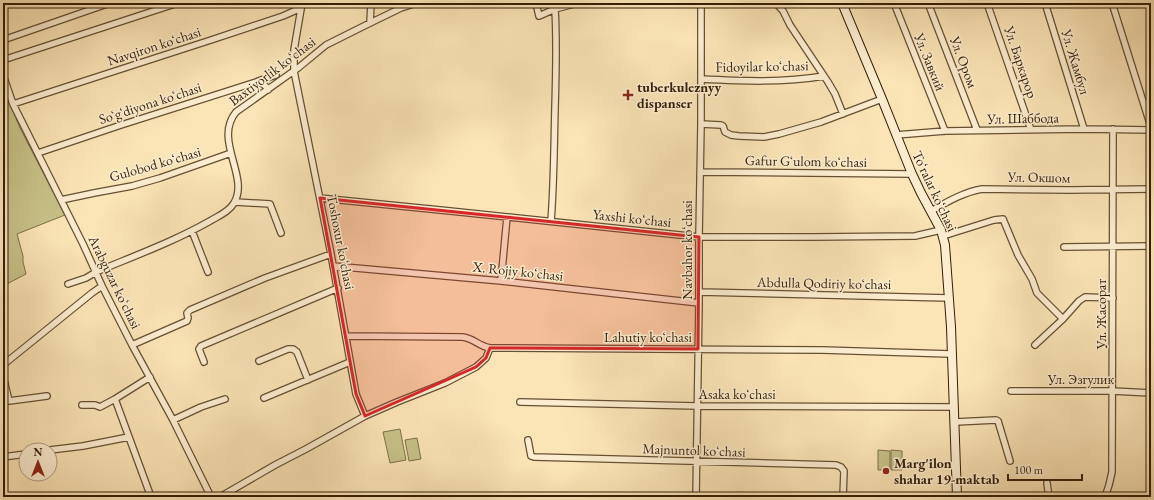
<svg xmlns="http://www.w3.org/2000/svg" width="1154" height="500" font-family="'EB Garamond',serif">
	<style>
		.green { fill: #c7c188; stroke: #7d7048 }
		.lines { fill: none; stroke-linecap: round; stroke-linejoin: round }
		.street-casing { stroke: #655033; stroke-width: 8 }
		.secondary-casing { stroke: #331e07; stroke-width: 10 }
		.street { stroke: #fcedd0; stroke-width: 5.5 }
		.secondary { stroke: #fcedd0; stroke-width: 8 }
		.marked { fill: #d62828; fill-opacity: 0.2; stroke: #d62828; stroke-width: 3; stroke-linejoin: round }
		.poi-dot { fill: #8f2418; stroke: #fcedd0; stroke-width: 1.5 }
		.labels { text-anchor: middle; stroke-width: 3; stroke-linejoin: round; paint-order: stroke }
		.street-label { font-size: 14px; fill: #331e07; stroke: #fcedd0 }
		.poi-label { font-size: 14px; font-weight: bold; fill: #331e07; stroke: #fcedd0; text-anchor: start }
	</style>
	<rect width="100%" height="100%" fill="#fbe4b6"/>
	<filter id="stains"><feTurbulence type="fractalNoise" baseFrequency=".005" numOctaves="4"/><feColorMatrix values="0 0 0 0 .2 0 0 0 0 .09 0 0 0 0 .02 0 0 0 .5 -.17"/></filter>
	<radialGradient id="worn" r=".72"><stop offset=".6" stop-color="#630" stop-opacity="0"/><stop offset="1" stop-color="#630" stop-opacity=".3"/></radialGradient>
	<path class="green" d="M 3,87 L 20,128 L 65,215 L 17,234 L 23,256 L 23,262 L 26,274 L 3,286 Z
		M 400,429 L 406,460 L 390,463 L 383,432 Z
		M 417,438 L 421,459 L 409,461 L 405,440 Z
		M 878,450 L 890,451 L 890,470 L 878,470 Z
		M 891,450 L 902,451 L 902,470 L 891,470 Z"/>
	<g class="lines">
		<defs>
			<path id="street" d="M 302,3 L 294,50 L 294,71 L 331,254 L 356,394 L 365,416
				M 536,3 L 539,16 L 555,9 L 578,3
				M 776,3 L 783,11 L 790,25 L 828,82 L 835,94 L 843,114
				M 894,3 L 945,131
				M 928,3 L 977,130
				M 987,3 L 1031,130
				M 1045,3 L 1084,129
				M 1112,3 L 1151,127
				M 370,23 L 371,3
				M 3,40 L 110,3
				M 3,60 L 178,3
				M 3,75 L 13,104 L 83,244 L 102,286 L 132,345 L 173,420 L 211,497
				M 701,79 C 742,81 783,83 824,76
				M 258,81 L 276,75
				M 13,104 L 211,40 L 283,16 L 301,8
				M 701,124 L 721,125 L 723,126 L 725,132 L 731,135 L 739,136 L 764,137 L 779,134 L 821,122 L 882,99
				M 896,135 L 945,131 L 1084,129 L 1151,130
				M 38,153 L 118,126 L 256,82 C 262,83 265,84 268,90
				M 700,172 L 912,174
				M 320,198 L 450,211 L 699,237 L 813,237 L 915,236 L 941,230
				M 61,200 L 94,193 L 132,186 L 160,178 L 231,153
				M 235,202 L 270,204 L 281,233
				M 931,211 C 947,202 964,192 982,189 L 1070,190 L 1151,189
				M 551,221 C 554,184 554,145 555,108 C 556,75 557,42 555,9
				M 192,231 L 208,272
				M 943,236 L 994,220 L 1003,219 L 1018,255 L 1032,279 L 1037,293 L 1063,319
				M 1064,247 L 1151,246
				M 333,266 L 501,281 L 699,303
				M 501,281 L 507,217
				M 68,284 L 86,278 L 96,272 C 134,256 173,242 210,221 C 218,216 229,212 234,203 C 250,177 213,140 236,112 L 298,68 L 326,45 L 370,23 L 401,8 L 417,3
				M 699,292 L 949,298
				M 346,336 L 462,337 C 474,338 478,346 490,348 L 822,350 L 951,354
				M 132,345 L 187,321 L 188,318 L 187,313 L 190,310 L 265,278 L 331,254
				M 1035,345 L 1063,319 L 1079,301 L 1085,297 L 1113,298
				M 259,361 L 288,349 L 293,349 L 297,352 L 308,380
				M 204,362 L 199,349 L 201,346 L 338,288
				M 3,365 L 92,293 L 102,286
				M 3,376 L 9,401 L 47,396
				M 1011,391 L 1112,391 L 1151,393
				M 264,398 L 350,362
				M 115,399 L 151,497
				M 520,402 L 697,406 L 954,407
				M 82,405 L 95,405 L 100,407 L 115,399 L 150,377
				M 173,420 L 201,407 L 225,399
				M 955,422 L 996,420 L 998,421 L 1010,461
				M 528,440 L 531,456 L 534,457 L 836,465 L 841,467 L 844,471 L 843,497
				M 50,450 L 83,446 L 129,437
				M 3,457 L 26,454
				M 1047,483 L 1049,497
				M 220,497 L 275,465 L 306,449 L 365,416 L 397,402 L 445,383 L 476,367 L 486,358 L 490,348
				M 696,497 L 699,303 L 699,237 L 701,124 L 701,3
				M 1105,497 L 1109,485 L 1112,472 L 1113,129"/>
			<path id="secondary" d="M 842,3 L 882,99 L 912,174 L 921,193 L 941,230 L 945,245 L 951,327 L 957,497"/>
		</defs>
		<use href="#street" class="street-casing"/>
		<use href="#secondary" class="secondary-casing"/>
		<use href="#street" class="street"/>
		<use href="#secondary" class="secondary"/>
	</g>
	<path class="marked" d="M 320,198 L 699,237 L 698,349 L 490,348 L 486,358 L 476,367 L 365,416 L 356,394 Z"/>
	<g class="poi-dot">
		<path d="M626 89h4v4h4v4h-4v4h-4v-4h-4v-4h4z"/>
		<circle cx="886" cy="471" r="4"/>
	</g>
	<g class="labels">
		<g class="street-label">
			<text transform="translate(154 46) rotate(-18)" y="5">Navqiron koʻchasi</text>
			<text transform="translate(930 62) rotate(68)" y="5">Ул. Завкий</text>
			<text transform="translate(964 62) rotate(69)" y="5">Ул. Ором</text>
			<text transform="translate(1021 62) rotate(71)" y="5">Ул. Баркарор</text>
			<text transform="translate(1076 62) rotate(73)" y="5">Ул. Жамбул</text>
			<text transform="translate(762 66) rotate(-1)" y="5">Fidoyilar koʻchasi</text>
			<text transform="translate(272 71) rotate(-37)" y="5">Baxtiyorlik koʻchasi</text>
			<text transform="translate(150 103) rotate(-18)" y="5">Soʻgʻdiyona koʻchasi</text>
			<text transform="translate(1023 118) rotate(-1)" y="5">Ул. Шаббода</text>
			<text transform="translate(806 161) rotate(1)" y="5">Gafur Gʻulom koʻchasi</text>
			<text transform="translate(155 164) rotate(-16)" y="5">Gulobod koʻchasi</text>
			<text transform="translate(1039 177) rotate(1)" y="5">Ул. Окшом</text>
			<text transform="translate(935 191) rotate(65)" y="5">Toʻralar koʻchasi</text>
			<text transform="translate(632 218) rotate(6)" y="5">Yaxshi koʻchasi</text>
			<text transform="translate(341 242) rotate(79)" y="5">Toshoxur koʻchasi</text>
			<text transform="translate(687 250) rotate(-90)" y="5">Navbahor koʻchasi</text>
			<text transform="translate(518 271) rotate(6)" y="5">X. Rojiy koʻchasi</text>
			<text transform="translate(115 282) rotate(64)" y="5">Arabguzar koʻchasi</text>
			<text transform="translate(824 283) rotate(1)" y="5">Abdulla Qodiriy koʻchasi</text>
			<text transform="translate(1101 314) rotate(-90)" y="5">Ул. Жасорат</text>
			<text x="648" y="342">Lahutiy koʻchasi</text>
			<text x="1081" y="384">Ул. Эзгулик</text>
			<text x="737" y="399">Asaka koʻchasi</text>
			<text transform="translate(694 450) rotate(2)" y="5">Majnuntol koʻchasi</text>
		</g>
		<g class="poi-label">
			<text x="637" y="92">tuberkuleznyy<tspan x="637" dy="16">dispanser</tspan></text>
			<text x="894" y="468">Marg'ilon<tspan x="894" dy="16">shahar 19-maktab</tspan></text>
		</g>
	</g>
	<rect width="1154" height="500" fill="none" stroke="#fbe4b6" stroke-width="16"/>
	<rect x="4" y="4" width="1146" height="492" fill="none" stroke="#331e07" stroke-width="2"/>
	<rect x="8" y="8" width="1138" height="484" fill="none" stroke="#331e07"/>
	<g transform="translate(38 462)"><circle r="19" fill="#fcedd0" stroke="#ac9a80"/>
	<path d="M0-3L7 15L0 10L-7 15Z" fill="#8f2418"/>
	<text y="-6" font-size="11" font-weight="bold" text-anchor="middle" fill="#331e07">N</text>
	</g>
	<path d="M1008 474v6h74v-6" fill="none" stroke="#331e07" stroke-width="2"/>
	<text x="1014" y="474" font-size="12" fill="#331e07" stroke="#fcedd0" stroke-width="3" paint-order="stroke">100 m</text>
	<rect width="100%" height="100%" filter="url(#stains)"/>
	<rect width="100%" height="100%" fill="url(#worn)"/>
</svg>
